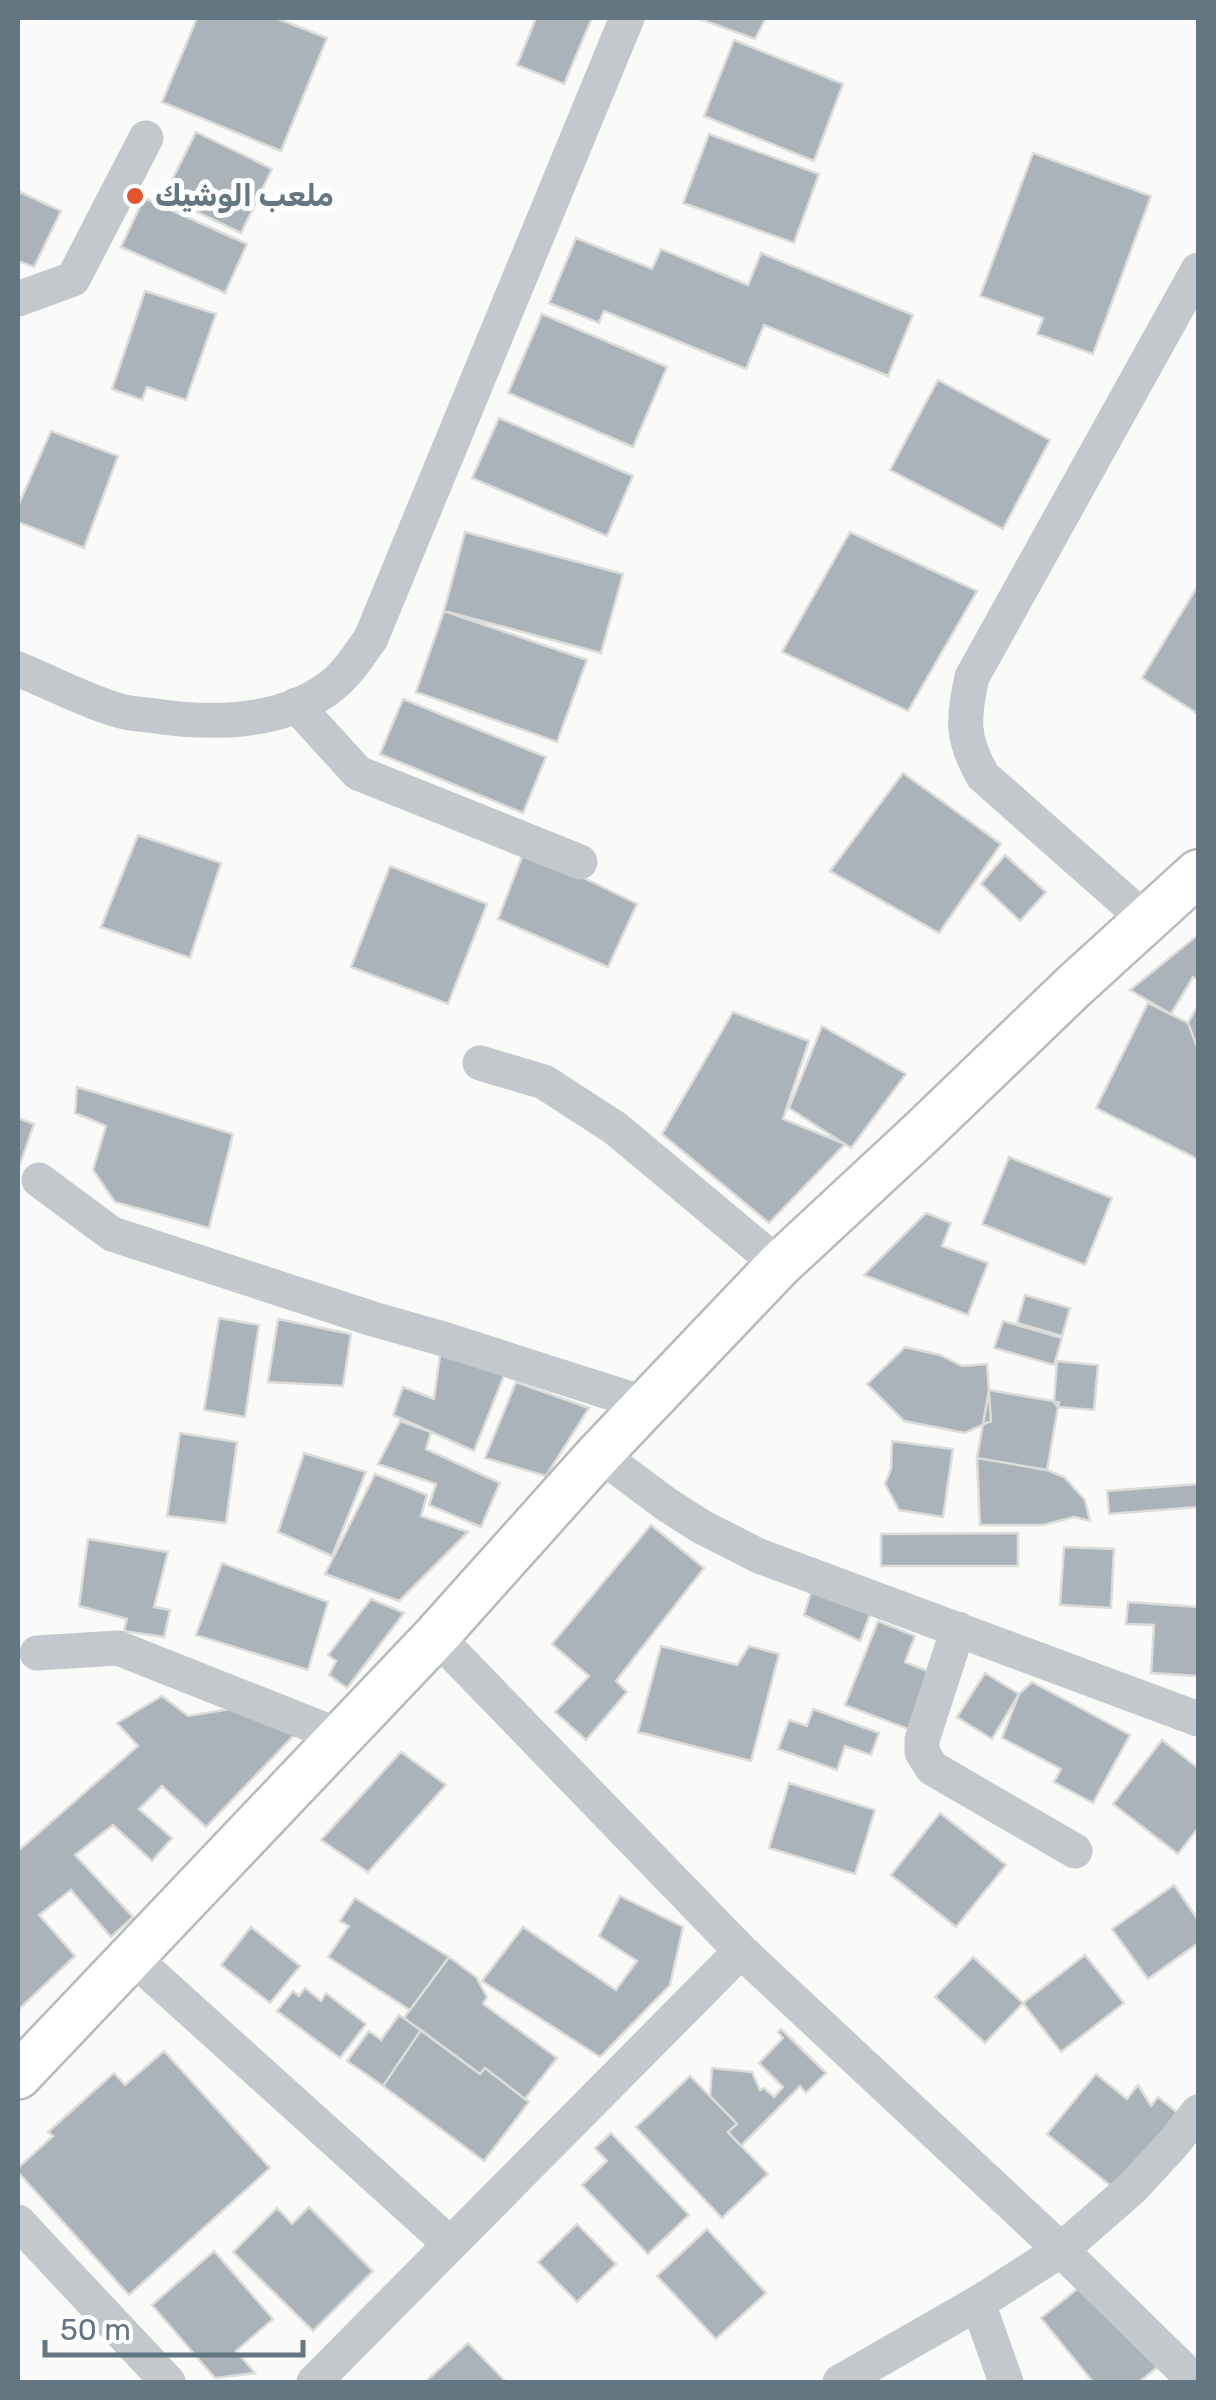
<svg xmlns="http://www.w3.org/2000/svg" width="1216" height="2400" font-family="Rubik,'Noto Sans Arabic',sans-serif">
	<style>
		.building { fill: #aab3b9; stroke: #dcdcda; stroke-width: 2.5 }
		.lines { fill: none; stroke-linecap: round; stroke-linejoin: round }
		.major-casing { stroke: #b5babe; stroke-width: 50 }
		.minor { stroke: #c3c8cc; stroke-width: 35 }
		.major { stroke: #fff; stroke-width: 45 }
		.poi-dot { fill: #e4572e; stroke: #fff; stroke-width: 4 }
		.labels { text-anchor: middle; stroke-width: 10; stroke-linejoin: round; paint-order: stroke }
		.poi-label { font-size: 30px; font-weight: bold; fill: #657683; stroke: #fff; text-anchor: start }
	</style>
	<rect width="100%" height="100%" fill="#fafaf8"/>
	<path class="building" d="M 197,18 L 276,18 L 327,38 L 281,151 L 162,102 Z
		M 536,18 L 592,18 L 564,84 L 517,65 Z
		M 697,18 L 766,18 L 755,39 Z
		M 734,40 L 843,84 L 814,161 L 704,116 Z
		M 196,132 L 272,169 L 241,233 L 164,196 Z
		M 709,134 L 819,174 L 794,243 L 683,203 Z
		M 1033,153 L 1151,196 L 1093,354 L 1037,334 L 1043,318 L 980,296 Z
		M 18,191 L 61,211 L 34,267 L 18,261 Z
		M 144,198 L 247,244 L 225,293 L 121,247 Z
		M 576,238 L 652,269 L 661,249 L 748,285 L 761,253 L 913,315 L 888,376 L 764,325 L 746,369 L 604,311 L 599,323 L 549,303 Z
		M 145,291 L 216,314 L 186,400 L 147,387 L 142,400 L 112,389 Z
		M 542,314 L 667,367 L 633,447 L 508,393 Z
		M 938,380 L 1050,440 L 1003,529 L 890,470 Z
		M 499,418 L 633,476 L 607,536 L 472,478 Z
		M 51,431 L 118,456 L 84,548 L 18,522 L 18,506 Z
		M 465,532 L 623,574 L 601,653 L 444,611 Z
		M 850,532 L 977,591 L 908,711 L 782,652 Z
		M 1197,587 L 1198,588 L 1198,714 L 1142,678 Z
		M 444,611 L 587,660 L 557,742 L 416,692 Z
		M 403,699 L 546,757 L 523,813 L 380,754 Z
		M 903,773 L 1001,844 L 939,933 L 830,871 Z
		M 138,835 L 221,863 L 190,958 L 101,927 Z
		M 525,849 L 637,904 L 608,967 L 498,919 Z
		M 1005,855 L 1046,892 L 1020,921 L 981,884 Z
		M 390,866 L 487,904 L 448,1004 L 351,967 Z
		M 1198,935 L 1198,980 L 1193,977 L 1171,1014 L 1130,990 Z
		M 1148,1003 L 1188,1023 L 1198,1049 L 1198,1159 L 1096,1108 Z
		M 1198,1005 L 1198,1049 L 1188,1023 Z
		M 733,1012 L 809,1041 L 783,1119 L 845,1144 L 769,1223 L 662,1134 Z
		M 822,1026 L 906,1074 L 851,1148 L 789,1108 Z
		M 77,1087 L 233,1134 L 209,1228 L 115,1202 L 93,1170 L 106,1126 L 75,1113 Z
		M 18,1118 L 34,1124 L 18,1170 Z
		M 1009,1157 L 1112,1198 L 1085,1265 L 982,1224 Z
		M 926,1213 L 951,1223 L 942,1246 L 988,1263 L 968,1315 L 864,1275 Z
		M 1025,1295 L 1070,1308 L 1062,1336 L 1017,1323 Z
		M 219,1318 L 259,1325 L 245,1417 L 204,1410 Z
		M 278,1319 L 351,1334 L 343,1386 L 268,1382 Z
		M 1003,1321 L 1062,1338 L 1054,1365 L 994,1348 Z
		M 905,1347 L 940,1355 L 962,1366 L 987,1364 L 991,1421 L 965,1433 L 904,1421 L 867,1384 Z
		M 441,1348 L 505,1373 L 474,1451 L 393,1415 L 403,1387 L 434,1399 Z
		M 1057,1361 L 1098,1365 L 1094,1410 L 1058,1407 L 1054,1402 Z
		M 516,1382 L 589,1408 L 546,1476 L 485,1458 Z
		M 989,1390 L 1059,1402 L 1047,1470 L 977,1458 Z
		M 400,1421 L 431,1432 L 426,1449 L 500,1483 L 481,1527 L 429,1505 L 436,1484 L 378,1464 Z
		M 180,1433 L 237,1442 L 226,1523 L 167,1516 Z
		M 892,1441 L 953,1449 L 943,1517 L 899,1510 L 885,1484 L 891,1469 Z
		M 304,1453 L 366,1472 L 332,1556 L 278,1532 Z
		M 977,1458 L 1047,1470 L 1064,1477 L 1085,1500 L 1090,1521 L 1074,1517 L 1043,1525 L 980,1525 Z
		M 375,1474 L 427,1495 L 421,1516 L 468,1532 L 399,1601 L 325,1574 Z
		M 1198,1484 L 1198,1507 L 1109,1514 L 1107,1491 Z
		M 651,1525 L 704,1568 L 616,1681 L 627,1692 L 586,1740 L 555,1712 L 589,1676 L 552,1644 Z
		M 1018,1533 L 1018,1566 L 881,1566 L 881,1534 Z
		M 88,1539 L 168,1552 L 154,1607 L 170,1610 L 164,1637 L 124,1631 L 127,1619 L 79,1606 Z
		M 1064,1547 L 1114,1549 L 1111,1608 L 1060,1605 Z
		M 222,1563 L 328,1602 L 308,1670 L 196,1635 Z
		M 813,1586 L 872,1609 L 860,1641 L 804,1615 Z
		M 371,1599 L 404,1613 L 347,1688 L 329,1675 L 336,1661 L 328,1655 Z
		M 1128,1602 L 1198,1607 L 1198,1676 L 1151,1673 L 1154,1625 L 1126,1624 Z
		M 878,1621 L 915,1636 L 905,1662 L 935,1674 L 913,1731 L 845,1705 Z
		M 661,1646 L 737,1665 L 749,1646 L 779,1654 L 751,1761 L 638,1732 Z
		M 985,1673 L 1019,1694 L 992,1739 L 957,1717 Z
		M 1032,1682 L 1130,1735 L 1093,1803 L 1054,1782 L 1061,1769 L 1002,1738 L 1019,1694 Z
		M 162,1696 L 188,1716 L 236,1708 L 295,1734 L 206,1827 L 162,1786 L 139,1809 L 172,1838 L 152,1861 L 113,1825 L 75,1855 L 133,1917 L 111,1937 L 71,1890 L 39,1915 L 75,1956 L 18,2010 L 18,1851 L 138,1746 L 117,1723 Z
		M 813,1709 L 879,1733 L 871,1755 L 845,1746 L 837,1770 L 778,1749 L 789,1720 L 807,1726 Z
		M 1162,1740 L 1198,1768 L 1198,1828 L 1178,1854 L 1113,1804 Z
		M 401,1752 L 446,1785 L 368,1872 L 321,1840 Z
		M 789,1783 L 875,1810 L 855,1874 L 769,1848 Z
		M 940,1813 L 1006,1865 L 956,1927 L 891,1875 Z
		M 1174,1885 L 1198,1920 L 1198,1943 L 1148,1979 L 1112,1929 Z
		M 620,1896 L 683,1927 L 670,1985 L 600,2057 L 482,1981 L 523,1927 L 616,1990 L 637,1961 L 599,1936 Z
		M 355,1898 L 449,1957 L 410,2010 L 328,1957 L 349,1926 L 340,1921 Z
		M 251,1927 L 300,1966 L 270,2003 L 221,1965 Z
		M 1085,1955 L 1124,2003 L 1061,2052 L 1023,2003 Z
		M 449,1957 L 476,1977 L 487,1997 L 483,2004 L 557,2058 L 525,2099 L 485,2068 L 480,2074 L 404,2018 Z
		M 973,1957 L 1023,2003 L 985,2043 L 935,1997 Z
		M 305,1988 L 321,2001 L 326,1993 L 366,2024 L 340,2058 L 277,2011 L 293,1991 L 299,1996 Z
		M 399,2015 L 421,2030 L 383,2086 L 347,2061 L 369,2031 L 381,2040 Z
		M 781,2029 L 826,2073 L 806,2093 L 800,2086 L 741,2146 L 728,2132 L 737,2124 L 710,2096 L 712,2068 L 752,2072 L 760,2090 L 764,2088 L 774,2097 L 783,2087 L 759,2063 L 783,2038 L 778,2032 Z
		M 421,2030 L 480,2074 L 485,2068 L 529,2102 L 484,2161 L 383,2086 Z
		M 164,2051 L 270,2168 L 129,2295 L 18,2172 L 18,2168 L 53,2136 L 48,2132 L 114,2073 L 125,2085 Z
		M 1096,2074 L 1127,2099 L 1138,2085 L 1151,2106 L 1158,2097 L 1179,2114 L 1117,2191 L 1047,2134 Z
		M 690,2076 L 737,2124 L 728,2132 L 768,2174 L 722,2218 L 636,2127 Z
		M 611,2133 L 689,2215 L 648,2254 L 582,2185 L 607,2161 L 595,2148 Z
		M 309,2207 L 373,2271 L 313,2331 L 233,2252 L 277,2208 L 292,2224 Z
		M 577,2224 L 616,2264 L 577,2302 L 538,2262 Z
		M 707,2229 L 766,2293 L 716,2339 L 657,2276 Z
		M 214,2251 L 273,2319 L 236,2351 L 255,2373 L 215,2378 L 152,2305 Z
		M 1090,2279 L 1160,2365 L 1139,2382 L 1093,2382 L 1041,2318 Z
		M 468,2343 L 506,2382 L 425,2382 Z"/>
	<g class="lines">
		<defs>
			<path id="major" d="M 18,2076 L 436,1636 L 599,1454 L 779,1265 L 920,1134 L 1074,986 L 1198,873"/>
		</defs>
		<use href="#major" class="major-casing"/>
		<path class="minor" d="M 18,299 L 73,279 L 146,138
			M 18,669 C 50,682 83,700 117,710 C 129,714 143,714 155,716 C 211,724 277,724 326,690 C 345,677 358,657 371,638 L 627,18
			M 296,705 L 358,773 L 580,862
			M 1146,920 L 983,776 C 961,738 963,718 972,677 L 1198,270
			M 480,1063 L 544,1082 L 615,1128 L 779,1265
			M 39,1180 L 112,1234 L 373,1319 L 440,1338 L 646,1404
			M 599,1454 L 666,1504 L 702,1527 L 759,1556 L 1198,1719
			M 958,1629 L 922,1740 L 922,1752 L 932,1768 L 1075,1851
			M 436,1636 L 741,1951 L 1061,2250 L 1196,2382
			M 37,1653 L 118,1648 L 340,1736
			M 131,1956 L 450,2244
			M 18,2222 L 168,2382
			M 978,2303 L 1006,2382
			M 314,2382 L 741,1951
			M 840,2382 L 978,2303 L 1061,2250 L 1131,2189 L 1172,2145 L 1198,2112"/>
		<use href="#major" class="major"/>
	</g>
	<circle class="poi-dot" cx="135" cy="196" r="10"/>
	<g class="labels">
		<g class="poi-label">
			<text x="155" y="206">ملعب الوشيك</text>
		</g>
	</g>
	<rect width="1216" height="2400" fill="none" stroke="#657683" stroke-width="40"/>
	<path d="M45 2340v15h258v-15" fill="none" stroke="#657683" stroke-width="5"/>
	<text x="60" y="2340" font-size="30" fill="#657683" stroke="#ffffff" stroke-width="8" paint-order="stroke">50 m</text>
</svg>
